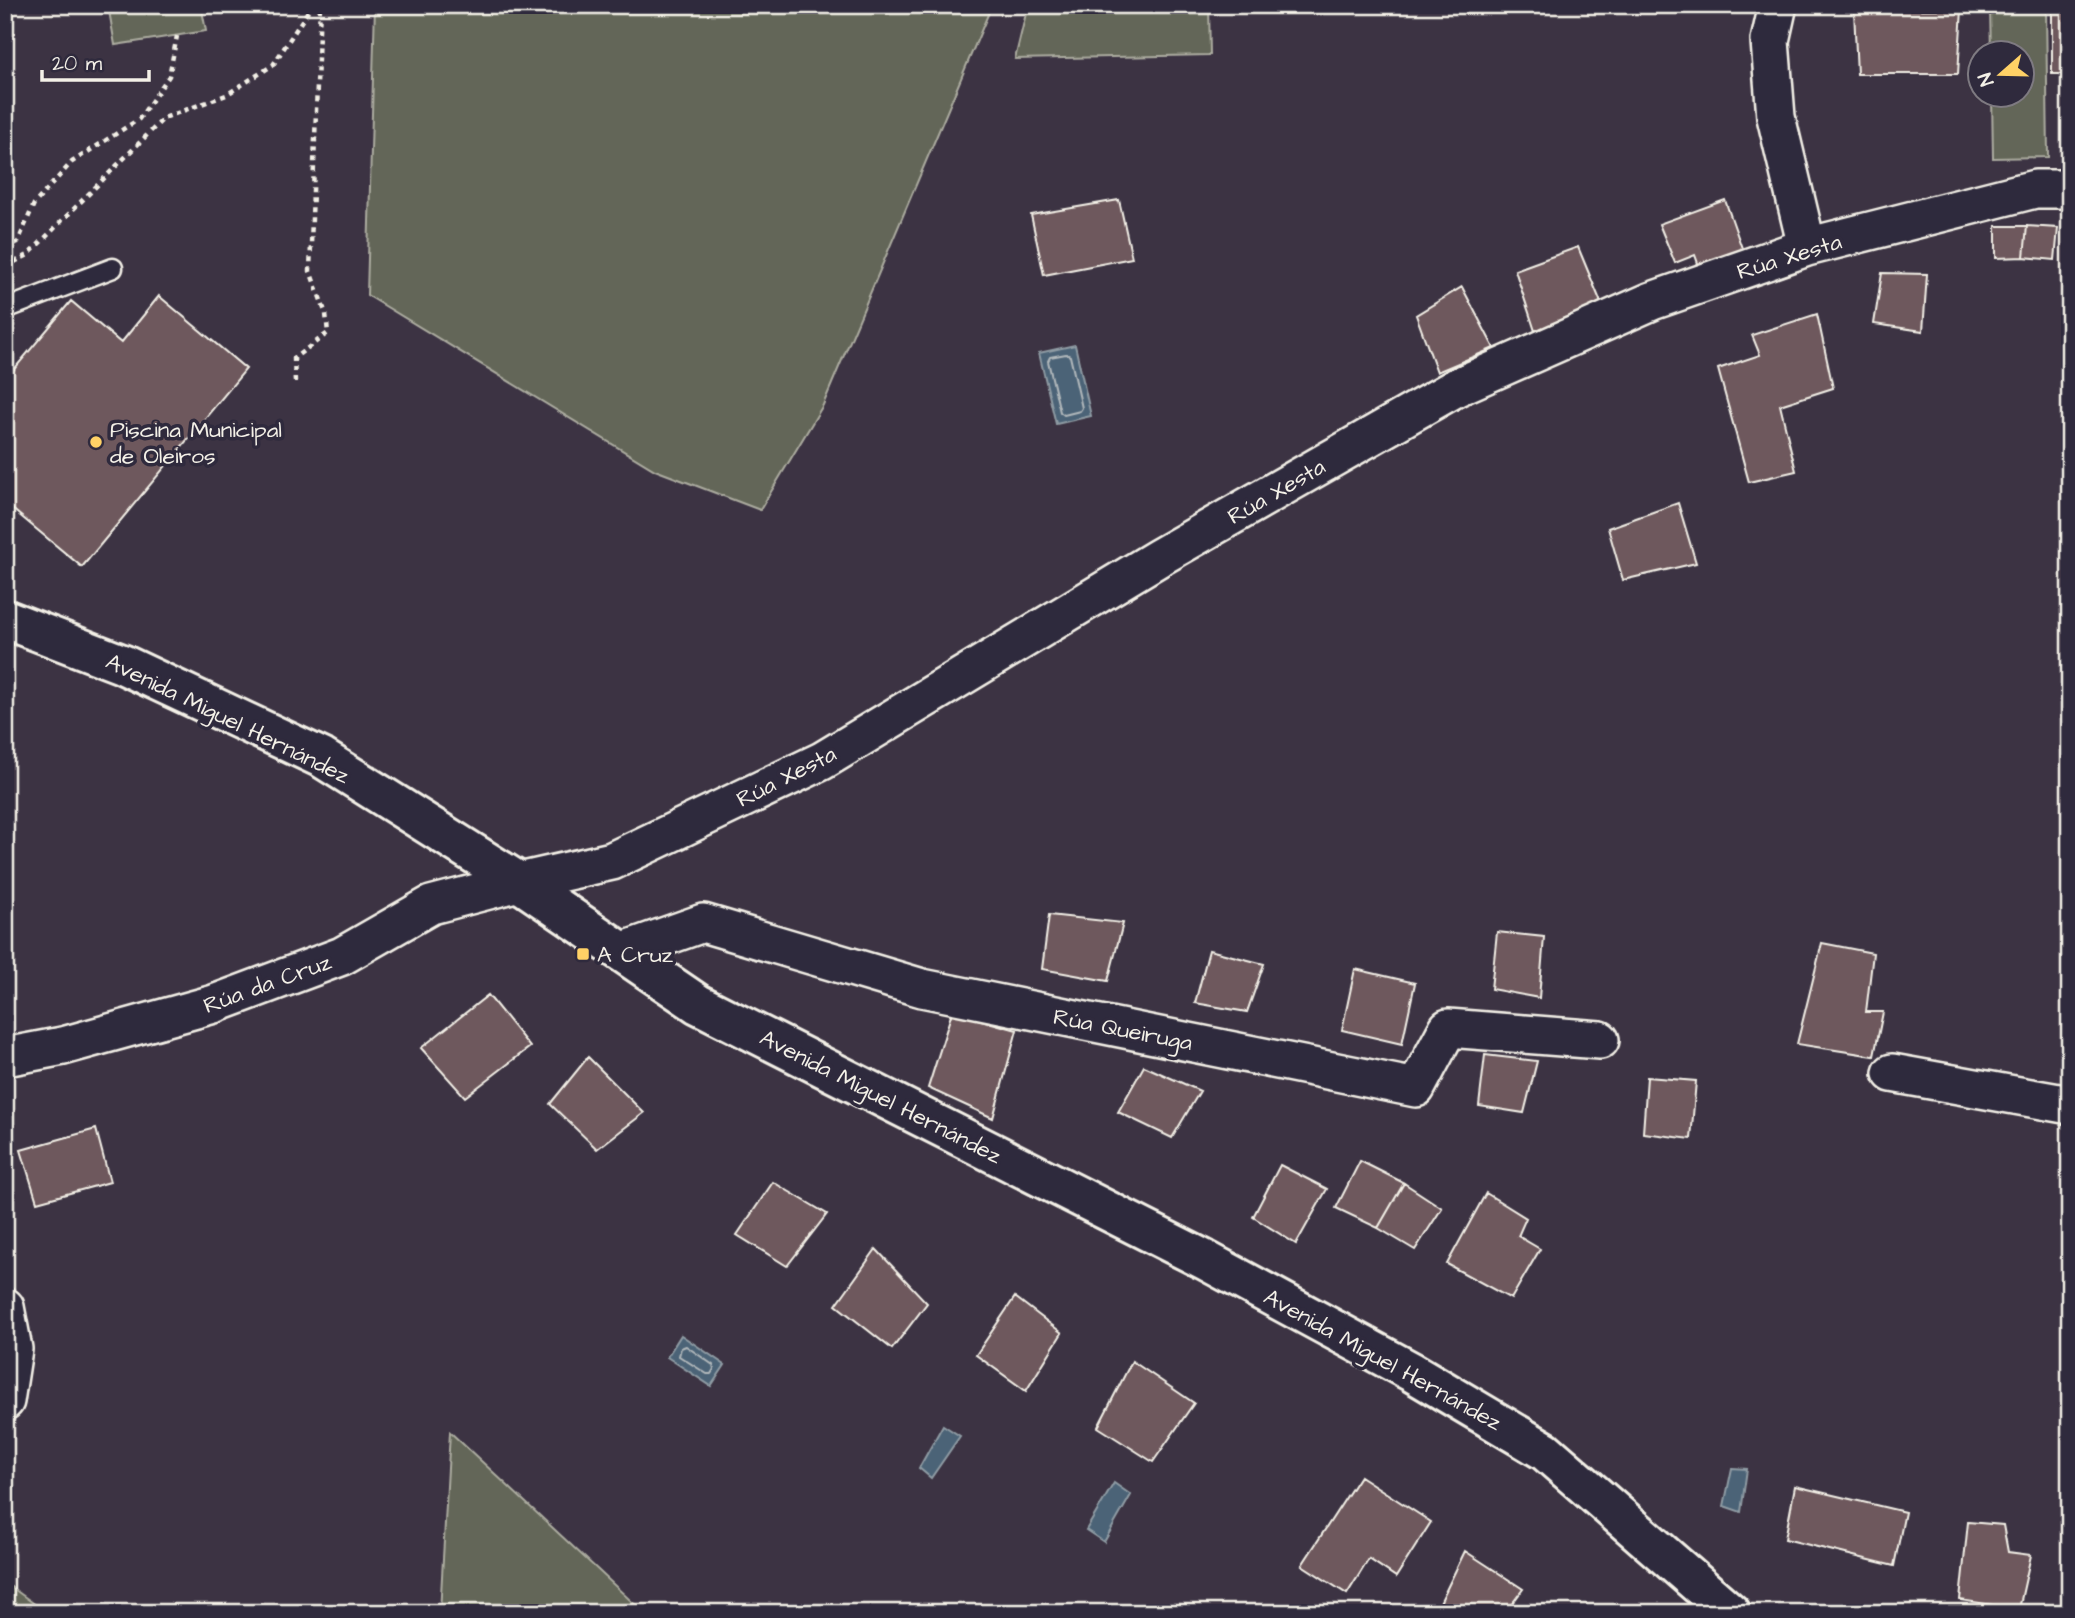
<svg xmlns="http://www.w3.org/2000/svg" width="2075" height="1618" font-family="'Architects Daughter',sans-serif">
	<style>
		.green { fill: #636658; stroke: #acaca0; stroke-width: 2 }
		.water { fill: #4c6377; stroke: #8f9ca4; stroke-width: 2 }
		.lines { fill: none; stroke-linecap: round; stroke-linejoin: round }
		.shore { stroke: #b1b8bb; stroke-width: 2 }
		.building { fill: #6e585d; stroke: #f4f1e8; stroke-width: 2 }
		.lane-casing { stroke: #f4f1e8; stroke-width: 23 }
		.street-casing { stroke: #f4f1e8; stroke-width: 42 }
		.secondary-casing { stroke: #f4f1e8; stroke-width: 44 }
		.path { stroke: #f4f1e8; stroke-width: 4.5; stroke-dasharray: 5 5; stroke-linecap: butt }
		.lane { stroke: #2f2a3d; stroke-width: 18 }
		.street { stroke: #2f2a3d; stroke-width: 37 }
		.secondary { stroke: #2f2a3d; stroke-width: 38 }
		.poi-dot { fill: #ffd166; stroke: #2f2a3d; stroke-width: 2.5 }
		.labels { text-anchor: middle; stroke-width: 7; stroke-linejoin: round; paint-order: stroke }
		.street-label { font-size: 23px; fill: #f4f1e8; stroke: #2f2a3d }
		.poi-label { font-size: 23px; fill: #f4f1e8; stroke: #2f2a3d; text-anchor: start }
	</style>
	<rect width="100%" height="100%" fill="#3c3343"/>
	<filter id="ink" filterUnits="userSpaceOnUse"><feTurbulence type="fractalNoise" baseFrequency=".0143" numOctaves="2"/><feDisplacementMap in="SourceGraphic" scale="14" xChannelSelector="R" yChannelSelector="G"/><feConvolveMatrix kernelMatrix="1 2 1 2 8 2 1 2 1" color-interpolation-filters="sRGB"/></filter>
	<g filter="url(#ink)">
		<path class="green" d="M 108,5 L 201,5 L 206,31 L 115,45 Z
			M 375,5 L 992,5 L 823,405 L 760,510 L 655,470 L 367,295 Z
			M 1028,5 L 1209,5 L 1210,55 L 1015,59 Z
			M 2046,8 L 2048,157 L 1993,158 L 1992,95 L 2022,94 L 2022,52 L 1991,52 L 1990,9 Z
			M 450,1432 L 644,1613 L 440,1613 Z
			M 11,1587 L 47,1613 L 5,1613 Z"/>
		<path class="water" d="M 1075,345 L 1091,416 L 1056,424 L 1039,353 Z
			M 681,1335 L 725,1365 L 711,1386 L 667,1357 Z
			M 943,1425 L 960,1436 L 931,1478 L 919,1468 Z
			M 1732,1468 L 1747,1469 L 1741,1512 L 1724,1506 Z
			M 1114,1483 L 1131,1495 L 1104,1542 L 1086,1530 Z"/>
		<g class="lines">
			<path class="shore" d="M 1066,354 L 1070,356 L 1082,408 L 1080,411 L 1064,415 L 1060,412 L 1048,361 L 1050,357 Z
				M 686,1346 L 713,1365 L 714,1369 L 711,1374 L 707,1374 L 679,1356 L 681,1348 Z"/>
		</g>
		<path class="building" d="M 2052,5 L 2070,5 L 2070,74 L 2052,74 Z
			M 1962,9 L 1958,74 L 1857,74 L 1854,10 Z
			M 1119,200 L 1132,258 L 1044,275 L 1031,215 Z
			M 1725,200 L 1744,254 L 1699,266 L 1695,255 L 1675,263 L 1659,224 Z
			M 1996,226 L 2027,226 L 2024,257 L 1996,258 Z
			M 2027,226 L 2058,228 L 2055,260 L 2024,257 Z
			M 1578,247 L 1602,305 L 1535,331 L 1515,270 Z
			M 1882,273 L 1927,274 L 1923,331 L 1874,324 Z
			M 1462,287 L 1494,348 L 1437,372 L 1416,315 Z
			M 159,296 L 246,369 L 82,567 L 5,503 L 5,380 L 71,301 L 121,343 Z
			M 1817,314 L 1833,388 L 1780,405 L 1796,471 L 1749,482 L 1718,369 L 1760,355 L 1752,335 Z
			M 1678,503 L 1696,563 L 1623,580 L 1608,528 Z
			M 1049,915 L 1123,923 L 1108,981 L 1042,969 Z
			M 1497,932 L 1544,937 L 1539,998 L 1491,989 Z
			M 1822,943 L 1873,953 L 1866,1012 L 1883,1012 L 1874,1056 L 1797,1044 Z
			M 1209,950 L 1264,964 L 1247,1012 L 1195,1003 Z
			M 1355,969 L 1415,983 L 1402,1044 L 1342,1030 Z
			M 488,995 L 530,1047 L 465,1097 L 421,1048 Z
			M 952,1012 L 1017,1030 L 993,1118 L 928,1088 Z
			M 1485,1055 L 1537,1061 L 1524,1113 L 1479,1106 Z
			M 588,1057 L 644,1113 L 597,1149 L 550,1104 Z
			M 1144,1066 L 1200,1091 L 1172,1138 L 1118,1112 Z
			M 1647,1077 L 1696,1081 L 1691,1139 L 1643,1133 Z
			M 96,1129 L 110,1182 L 37,1202 L 21,1150 Z
			M 1360,1161 L 1404,1183 L 1378,1228 L 1336,1208 Z
			M 1280,1165 L 1327,1189 L 1296,1244 L 1253,1217 Z
			M 773,1182 L 827,1214 L 787,1266 L 737,1235 Z
			M 1404,1183 L 1442,1208 L 1415,1250 L 1378,1228 Z
			M 1486,1193 L 1526,1218 L 1518,1236 L 1540,1249 L 1511,1299 L 1447,1264 Z
			M 876,1249 L 927,1303 L 892,1349 L 836,1305 Z
			M 1015,1297 L 1062,1333 L 1026,1391 L 976,1355 Z
			M 1132,1361 L 1194,1403 L 1153,1462 L 1098,1427 Z
			M 1360,1476 L 1431,1522 L 1396,1577 L 1369,1559 L 1347,1594 L 1302,1565 Z
			M 1795,1486 L 1905,1512 L 1894,1566 L 1785,1539 Z
			M 1968,1522 L 2003,1525 L 2008,1552 L 2031,1555 L 2019,1609 L 1960,1600 Z
			M 1465,1551 L 1523,1589 L 1505,1613 L 1443,1613 L 1437,1609 Z"/>
		<g class="lines">
			<defs>
				<path id="lane" d="M 5,309 L 113,268"/>
				<path id="street" d="M 1778,5 L 1770,41 L 1776,117 L 1807,247
					M 621,952 L 703,923 L 922,988 L 1416,1088 L 1448,1028 L 1600,1040
					M 5,1057 L 63,1046 L 214,1004 L 342,956 L 431,905 L 519,882 L 612,861 L 822,761 L 1158,558 L 1457,387 L 1652,301 L 1807,247 L 2035,189 L 2070,189
					M 1892,1073 L 2070,1105
					M 5,1307 L 13,1349 L 5,1401"/>
				<path id="secondary" d="M 5,619 L 122,664 L 322,758 L 519,882 L 698,1004 L 1205,1260 L 1412,1372 L 1545,1451 L 1731,1613"/>
			</defs>
			<use href="#lane" class="lane-casing"/>
			<use href="#street" class="street-casing"/>
			<use href="#secondary" class="secondary-casing"/>
			<path class="path" d="M 5,246 L 18,242 L 34,204 L 72,162 L 139,119 L 169,76 L 177,36
				M 5,267 L 28,255 L 164,118 L 226,95 L 273,65 L 312,5
				M 295,382 L 294,358 L 328,333 L 326,314 L 310,271 L 320,5"/>
			<use href="#lane" class="lane"/>
			<use href="#street" class="street"/>
			<use href="#secondary" class="secondary"/>
		</g>
	</g>
	<g class="poi-dot">
		<circle cx="96" cy="442" r="7"/>
		<rect x="576" y="947" width="14" height="14" rx="3.5"/>
	</g>
	<g class="labels">
		<g class="street-label">
			<text transform="translate(1789 256) rotate(-17)" y="8">Rúa Xesta</text>
			<text transform="translate(1276 491) rotate(-30)" y="8">Rúa Xesta</text>
			<text transform="translate(228 718) rotate(26)" y="8">Avenida Miguel Hernández</text>
			<text transform="translate(786 776) rotate(-27)" y="8">Rúa Xesta</text>
			<text transform="translate(267 983) rotate(-20)" y="8">Rúa da Cruz</text>
			<text transform="translate(1123 1029) rotate(11)" y="8">Rúa Queiruga</text>
			<text transform="translate(881 1096) rotate(27)" y="8">Avenida Miguel Hernández</text>
			<text transform="translate(1383 1359) rotate(29)" y="8">Avenida Miguel Hernández</text>
		</g>
		<g class="poi-label">
			<text x="110" y="437">Piscina Municipal<tspan x="110" dy="26">de Oleiros</tspan></text>
			<text x="597" y="962">A Cruz</text>
		</g>
	</g>
	<rect width="2075" height="1618" fill="none" stroke="#2f2a3d" stroke-width="28"/>
	<rect x="14" y="14" width="2047" height="1590" fill="none" stroke="#f4f1e8" stroke-width="2.5" filter="url(#ink)"/>
	<g transform="translate(2001 74) rotate(250)"><circle r="33" fill="#2f2a3d" stroke="#7e7a81" stroke-width="2"/>
	<path d="M0-5L12 26L0 18L-12 26Z" fill="#ffd166"/>
	<text y="-10" font-size="19" font-weight="bold" text-anchor="middle" fill="#f4f1e8">N</text>
	</g>
	<path d="M42 70v10h107v-10" fill="none" stroke="#f4f1e8" stroke-width="3.5"/>
	<text x="52" y="70" font-size="21" fill="#f4f1e8" stroke="#2f2a3d" stroke-width="5" paint-order="stroke">20 m</text>
</svg>
